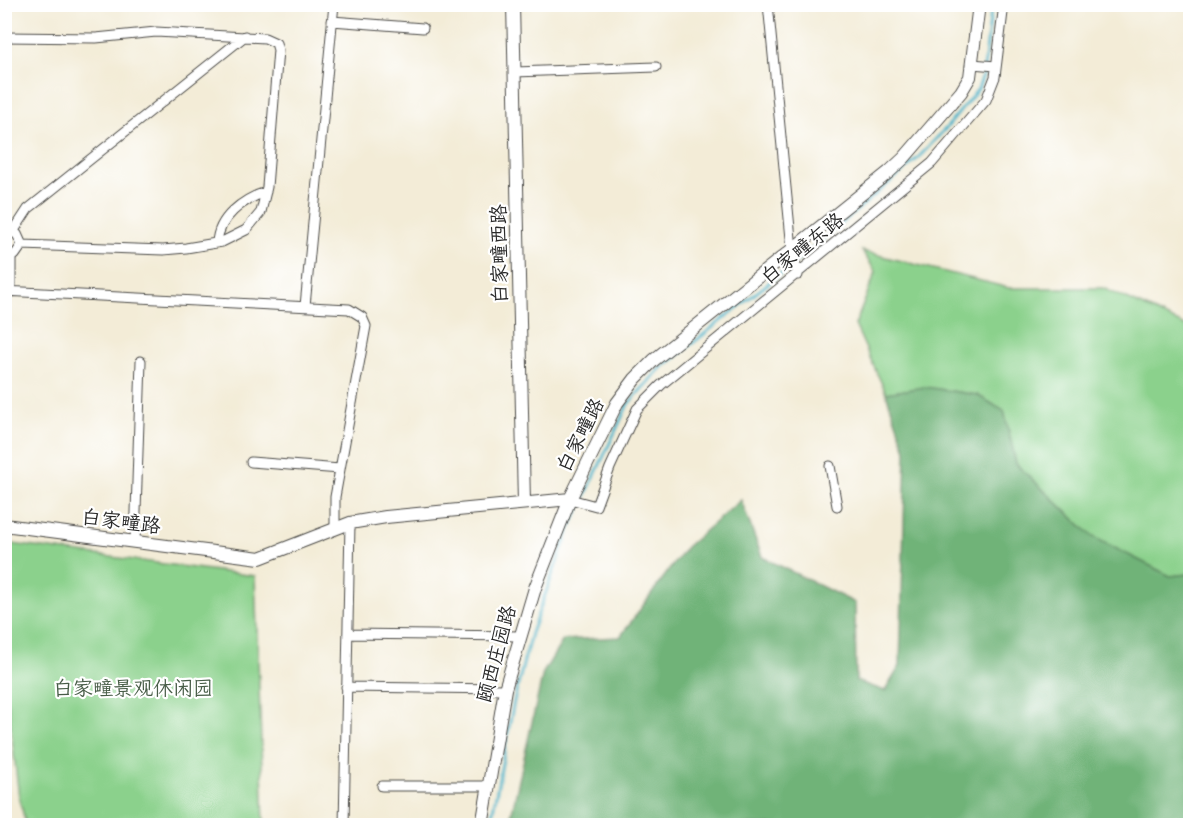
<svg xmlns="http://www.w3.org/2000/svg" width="1195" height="830" font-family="Itim,'LXGW WenKai TC',sans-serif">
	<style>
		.green { fill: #8bd18c; stroke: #5b7e5c; stroke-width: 1.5 }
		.forest { fill: #70b378; stroke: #4e6f52; stroke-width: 1.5 }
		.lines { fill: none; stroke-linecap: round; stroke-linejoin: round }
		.stream { stroke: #4bb4ca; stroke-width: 3 }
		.minor-casing { stroke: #494845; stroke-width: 11 }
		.tertiary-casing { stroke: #494845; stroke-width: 14 }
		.minor { stroke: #fff; stroke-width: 9 }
		.tertiary { stroke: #fff; stroke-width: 12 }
		.labels { text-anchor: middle; stroke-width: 4.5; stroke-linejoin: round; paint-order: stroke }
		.street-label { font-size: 20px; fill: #2b2b2b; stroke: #fff }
		.park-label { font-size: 20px; fill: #485d48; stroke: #fff }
	</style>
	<rect width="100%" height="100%" fill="#fff"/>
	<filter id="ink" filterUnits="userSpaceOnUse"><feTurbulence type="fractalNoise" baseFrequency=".0167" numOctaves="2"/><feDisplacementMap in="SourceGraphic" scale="12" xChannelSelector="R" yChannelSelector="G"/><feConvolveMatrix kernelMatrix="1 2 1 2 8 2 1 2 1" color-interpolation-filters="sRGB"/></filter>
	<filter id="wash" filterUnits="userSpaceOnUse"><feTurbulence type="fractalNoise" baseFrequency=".008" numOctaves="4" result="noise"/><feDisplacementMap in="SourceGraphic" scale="24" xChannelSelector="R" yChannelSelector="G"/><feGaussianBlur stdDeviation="1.35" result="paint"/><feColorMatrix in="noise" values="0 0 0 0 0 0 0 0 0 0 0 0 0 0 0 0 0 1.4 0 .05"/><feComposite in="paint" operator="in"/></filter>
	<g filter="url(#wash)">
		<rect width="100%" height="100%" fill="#f3ecd7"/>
		<path class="green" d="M 862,251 L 1009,288 L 1103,288 L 1190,328 L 1190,574 L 1170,576 L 1093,537 L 1016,464 L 1004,411 L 977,395 L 925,387 L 886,393 L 855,325 L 876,272 Z
			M 5,543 L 255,576 L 264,825 L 26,825 L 19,797 L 8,703 L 5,702 Z"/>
		<path class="forest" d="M 925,387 L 977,395 L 1004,411 L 1016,464 L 1093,537 L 1170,576 L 1190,574 L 1190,825 L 509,825 L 543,673 L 563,640 L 620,637 L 686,547 L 741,500 L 762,557 L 855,603 L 856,681 L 885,691 L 900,666 L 906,450 L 886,393 Z"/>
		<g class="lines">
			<path class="stream" d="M 490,826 L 514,701 L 531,633 L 567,535 L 628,404 L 659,370 L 814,247 L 918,158 L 948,126 L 978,89 L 983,75 L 992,4"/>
		</g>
	</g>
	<g filter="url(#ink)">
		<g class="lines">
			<defs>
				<path id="minor" d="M 768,4 L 792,249 L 798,275
					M 332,21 L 423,28
					M 4,37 L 96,38 L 156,32 L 265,38 L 276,43 L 278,50 L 267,187 L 261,212 L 246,230 L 222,242 L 186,248 L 163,250 L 22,245
					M 972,64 L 996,66
					M 515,72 L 656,67
					M 13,232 L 28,209 L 245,36
					M 4,233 L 9,232 L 17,234 L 22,245 L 15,255 L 4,255
					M 217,243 C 218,218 243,199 266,192
					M 4,291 L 349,309 L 362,317 L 366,326 L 335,497 L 335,529
					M 11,292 L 11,256
					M 305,306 L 334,4
					M 251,462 L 340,469
					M 830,466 L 837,506
					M 570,499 L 596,506 L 610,468 L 637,409 L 661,385 L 932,163 L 986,100 L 995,77 L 1004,4
					M 135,542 L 141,361
					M 348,634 L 520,636
					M 346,687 L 505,689
					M 382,786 L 488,786
					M 344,826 L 350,523"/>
				<path id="tertiary" d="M 513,4 L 524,503
					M 4,525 L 260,558 L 350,523 L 386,517 L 570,499 L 617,403 L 635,379 L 654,360 L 889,172 L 904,158 L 961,92 L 970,77 L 979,4
					M 482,826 L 505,689 L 535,588 L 570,499"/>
			</defs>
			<use href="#minor" class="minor-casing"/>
			<use href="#tertiary" class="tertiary-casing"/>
			<use href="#minor" class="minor"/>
			<use href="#tertiary" class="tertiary"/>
		</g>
	</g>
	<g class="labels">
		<g class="street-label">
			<text transform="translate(802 248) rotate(-39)" y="7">白家疃东路</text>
			<text transform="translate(499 254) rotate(-91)" y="7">白家疃西路</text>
			<text transform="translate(580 435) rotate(-63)" y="7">白家疃路</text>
			<text transform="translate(121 521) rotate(7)" y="7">白家疃路</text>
			<text transform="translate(496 654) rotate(-75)" y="7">颐西庄园路</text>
		</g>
		<g class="park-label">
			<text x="133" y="695">白家疃景观休闲园</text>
		</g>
	</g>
	<rect width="1195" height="830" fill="none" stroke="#fff" stroke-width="24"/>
</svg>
